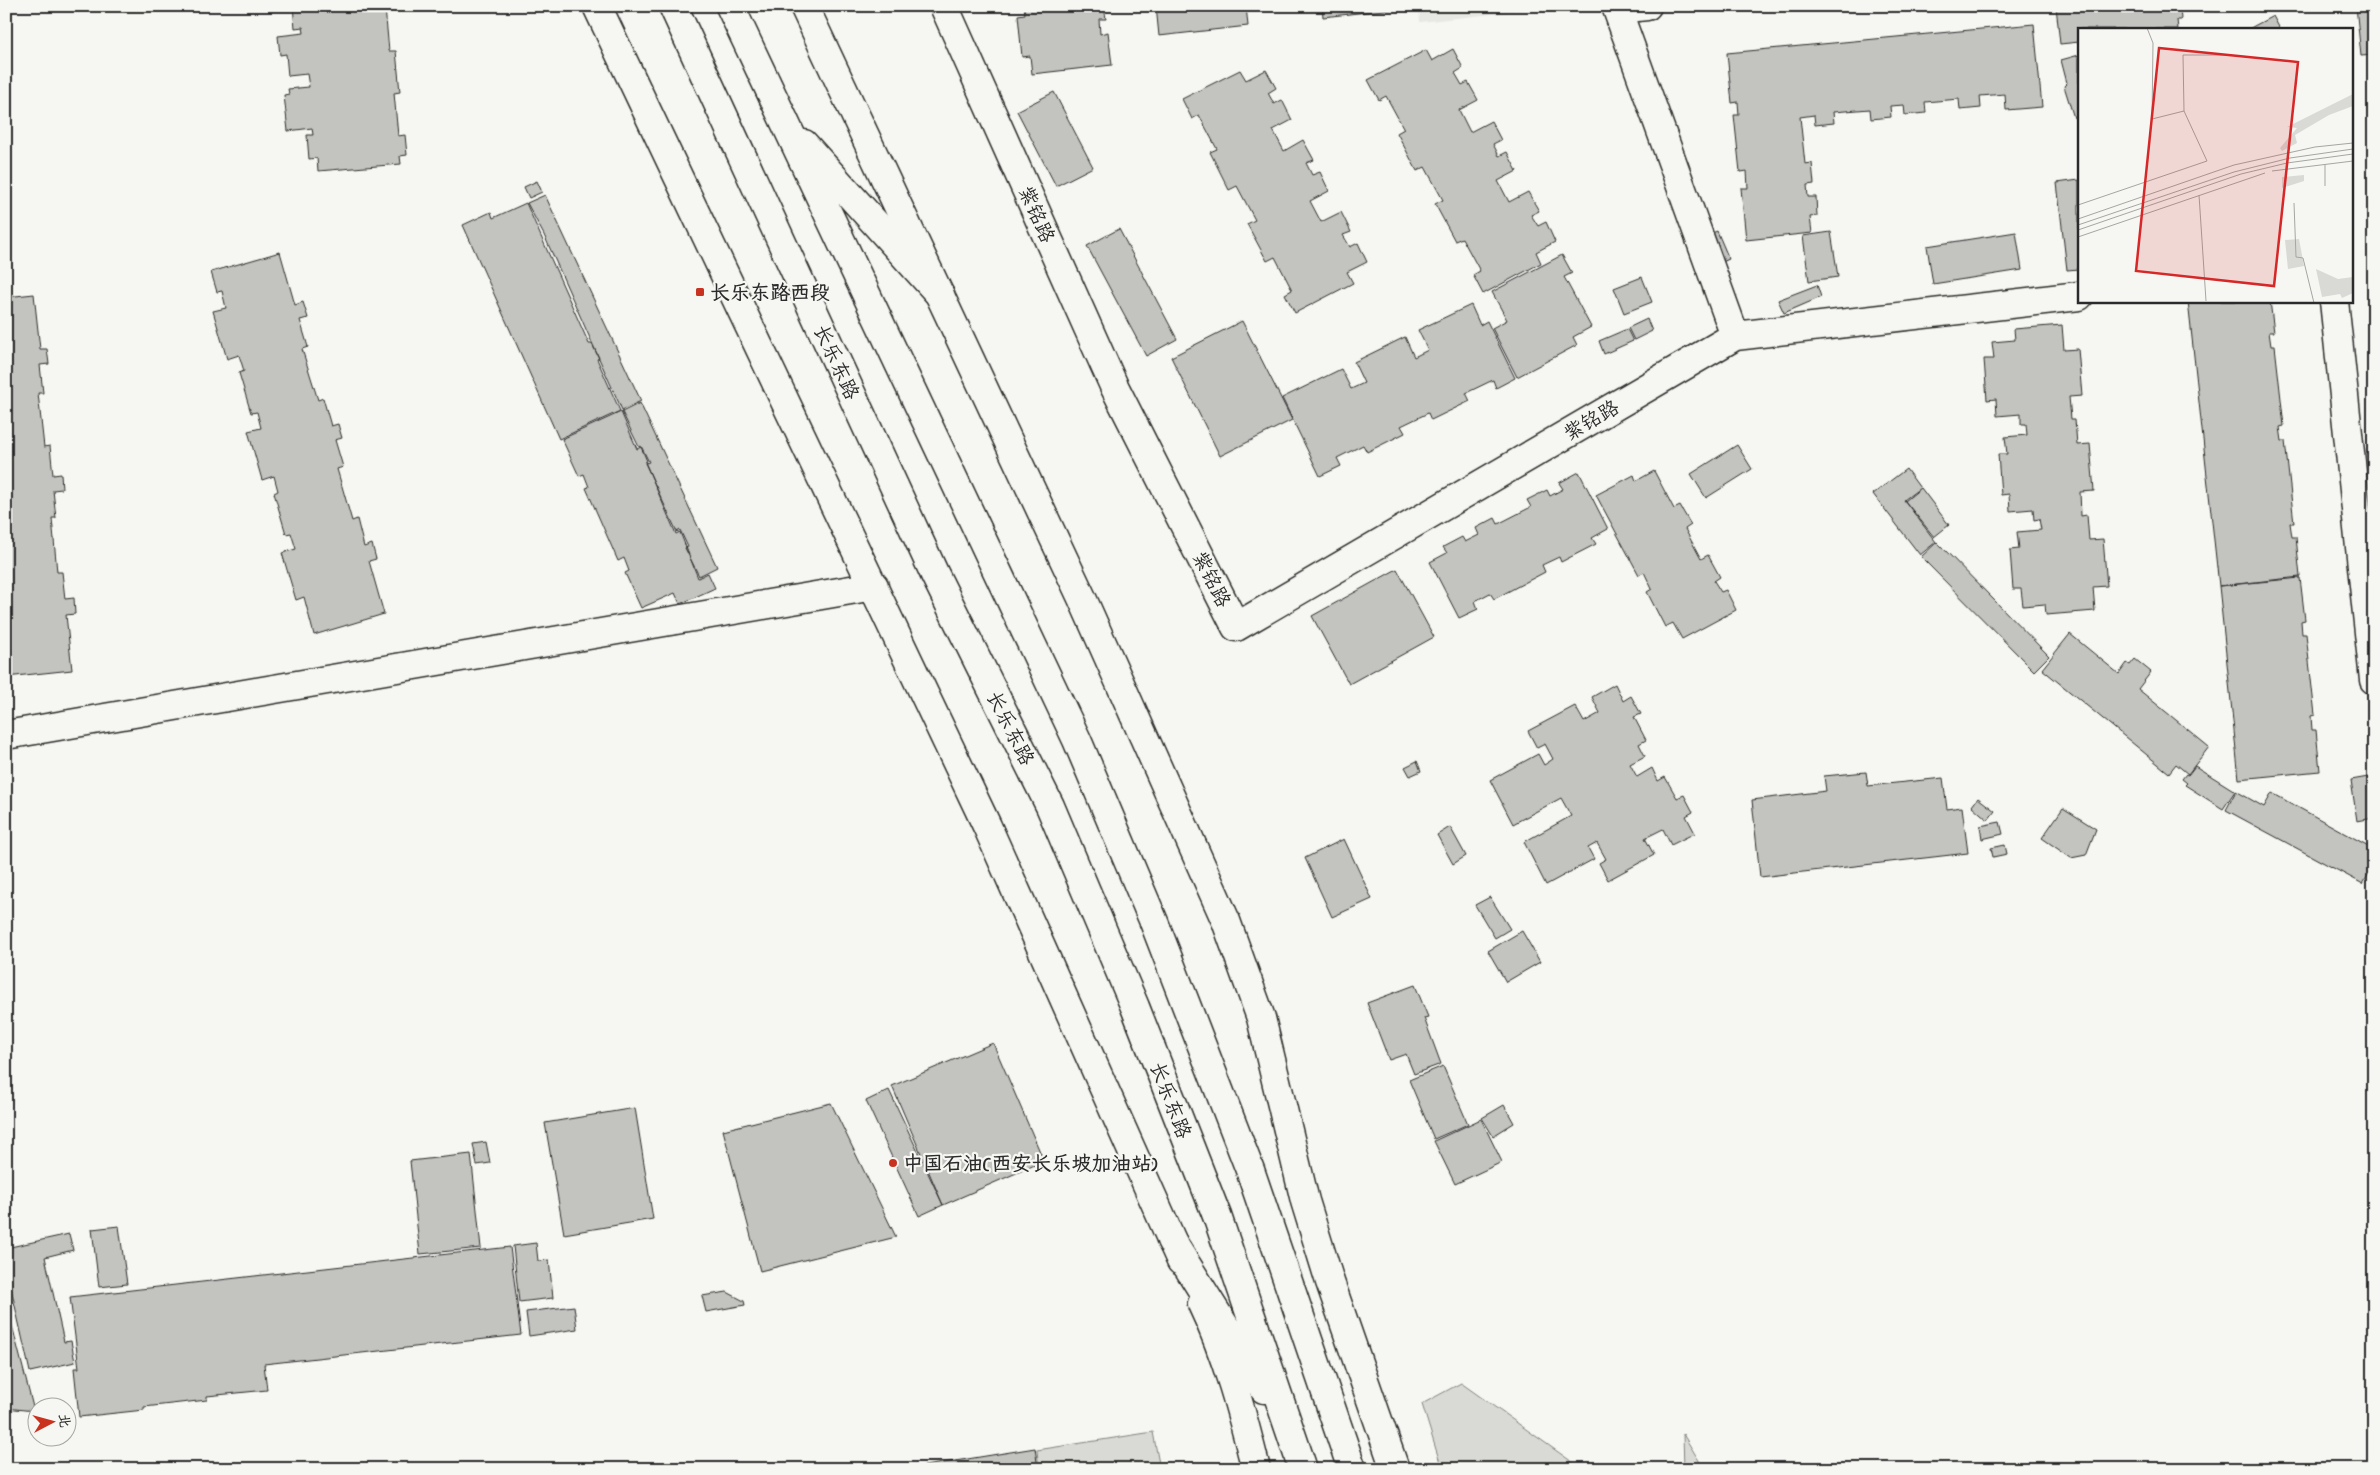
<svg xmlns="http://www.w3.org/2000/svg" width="2380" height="1475" font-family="'Indie Flower','LXGW WenKai TC',sans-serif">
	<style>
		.built { fill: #e7e7e3 }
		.green { fill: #d9d9d5; stroke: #828280 }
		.building { fill: #c3c3c0; stroke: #2b2b2b }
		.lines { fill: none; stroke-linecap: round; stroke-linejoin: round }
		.minor-casing { stroke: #2b2b2b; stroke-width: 31 }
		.major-casing { stroke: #2b2b2b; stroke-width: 31 }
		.minor { stroke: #f6f6f2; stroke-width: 28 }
		.major { stroke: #f6f6f2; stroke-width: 28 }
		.poi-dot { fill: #c8321e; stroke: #f6f6f2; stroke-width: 2 }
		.labels { text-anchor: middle; stroke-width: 4.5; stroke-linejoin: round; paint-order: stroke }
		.street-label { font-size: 20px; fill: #2b2b2b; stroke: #f6f6f2 }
		.poi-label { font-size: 20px; font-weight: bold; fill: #2b2b2b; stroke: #f6f6f2; text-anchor: start }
		.inset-road { fill: none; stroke: #a5a5a2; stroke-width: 1 }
		.view { fill: #d62828; fill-opacity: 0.15; stroke: #d62828; stroke-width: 2.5 }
		.inset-edge { fill: none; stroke: #2b2b2b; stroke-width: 2.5 }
	</style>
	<rect width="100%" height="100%" fill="#f6f6f2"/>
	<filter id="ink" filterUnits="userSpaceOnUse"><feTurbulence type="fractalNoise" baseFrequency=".02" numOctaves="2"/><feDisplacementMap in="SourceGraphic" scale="10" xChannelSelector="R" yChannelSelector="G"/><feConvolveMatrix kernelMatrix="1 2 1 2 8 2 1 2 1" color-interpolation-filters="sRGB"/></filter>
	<g filter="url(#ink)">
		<path class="built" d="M 1419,6 L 1567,6 L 1420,22 Z"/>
		<path class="green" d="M 1461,1383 L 1582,1469 L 1485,1469 L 1484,1467 L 1442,1469 L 1422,1404 Z
			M 1153,1432 L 1160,1469 L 1039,1469 L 1037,1450 Z
			M 1683,1434 L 1704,1469 L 1684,1469 Z"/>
		<path class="building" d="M 124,6 L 146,6 L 146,9 L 125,11 Z
			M 293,6 L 391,6 L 385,8 L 389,51 L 396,51 L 400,92 L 394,93 L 398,136 L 405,135 L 407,155 L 400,156 L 401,164 L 318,171 L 317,158 L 309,159 L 307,135 L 313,135 L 312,128 L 288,131 L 284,95 L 289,94 L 288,89 L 309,87 L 307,74 L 288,76 L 286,54 L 280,55 L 278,36 L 304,33 L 303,27 L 295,28 Z
			M 1024,6 L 1104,6 L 1106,19 L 1099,19 L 1100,34 L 1108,32 L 1112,65 L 1032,74 L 1030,56 L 1022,57 L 1018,15 L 1025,14 Z
			M 1156,6 L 1246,6 L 1248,26 L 1159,36 Z
			M 1322,6 L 1411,6 L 1411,7 L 1323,17 Z
			M 2056,6 L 2180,6 L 2181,20 L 2177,20 L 2178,29 L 2079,29 L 2079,42 L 2060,44 Z
			M 2356,6 L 2374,6 L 2374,55 L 2361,56 Z
			M 2273,16 L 2280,29 L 2249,29 L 2254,26 Z
			M 2034,24 L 2042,107 L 2006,110 L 2005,94 L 1980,96 L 1981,108 L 1960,110 L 1959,99 L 1925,102 L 1926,113 L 1905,115 L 1904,105 L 1890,106 L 1891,117 L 1871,119 L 1870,109 L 1833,112 L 1834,123 L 1815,125 L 1814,115 L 1800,117 L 1805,164 L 1812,163 L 1814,184 L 1807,185 L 1808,197 L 1816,197 L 1817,216 L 1810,217 L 1812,233 L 1746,240 L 1741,188 L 1748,188 L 1747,171 L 1740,172 L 1734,115 L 1739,115 L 1738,102 L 1732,103 L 1727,53 Z
			M 1453,49 L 1463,68 L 1455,73 L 1462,85 L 1468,82 L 1478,100 L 1459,110 L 1470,132 L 1491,121 L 1501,140 L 1493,144 L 1499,156 L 1507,152 L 1517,171 L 1498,181 L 1509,202 L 1528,192 L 1539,211 L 1531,215 L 1538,226 L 1546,222 L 1555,242 L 1536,252 L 1541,263 L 1483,294 L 1473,275 L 1480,271 L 1462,238 L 1455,241 L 1435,204 L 1443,200 L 1425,167 L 1417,171 L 1397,133 L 1404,129 L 1386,96 L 1379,100 L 1368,80 L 1426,50 L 1432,61 Z
			M 2079,55 L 2079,117 L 2074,118 L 2064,86 L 2067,83 L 2061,60 Z
			M 1240,70 L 1246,80 L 1266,70 L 1276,88 L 1268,93 L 1274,104 L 1282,100 L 1292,120 L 1273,130 L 1284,151 L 1303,140 L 1314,160 L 1306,163 L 1312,175 L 1320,172 L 1329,191 L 1310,201 L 1321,222 L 1341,212 L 1351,232 L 1343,235 L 1350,247 L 1358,243 L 1367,262 L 1347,272 L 1353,283 L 1295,313 L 1285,294 L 1292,290 L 1275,257 L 1267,261 L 1247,224 L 1255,220 L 1237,186 L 1229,190 L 1210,152 L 1217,149 L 1199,115 L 1192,119 L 1182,99 Z
			M 1054,92 L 1093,167 L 1056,186 L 1017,111 Z
			M 2079,180 L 2079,269 L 2067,270 L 2057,183 Z
			M 537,181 L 542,192 L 529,198 L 524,187 Z
			M 545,195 L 641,401 L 622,410 L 544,235 L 527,203 Z
			M 526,203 L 589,344 L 592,344 L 599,358 L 597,359 L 620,411 L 559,439 L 463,225 L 491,212 L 493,218 Z
			M 1119,229 L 1177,339 L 1146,356 L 1087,246 Z
			M 1717,231 L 1729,259 L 1709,268 L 1696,240 Z
			M 1831,232 L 1838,277 L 1809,281 L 1803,236 Z
			M 2016,232 L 2022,270 L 1933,284 L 1927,246 Z
			M 280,252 L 295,305 L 303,302 L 308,318 L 300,320 L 308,347 L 302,349 L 318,400 L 323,398 L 331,426 L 338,424 L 342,438 L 335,440 L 343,467 L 337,469 L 352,521 L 357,519 L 364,547 L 372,544 L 376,559 L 369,561 L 384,614 L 314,635 L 304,597 L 296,600 L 282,553 L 296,549 L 291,533 L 286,534 L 274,493 L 278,491 L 274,476 L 262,480 L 248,431 L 261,428 L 257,412 L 251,413 L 239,373 L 244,371 L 239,355 L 227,359 L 213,311 L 226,308 L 222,291 L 217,292 L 211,272 Z
			M 1562,255 L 1572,273 L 1564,277 L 1591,327 L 1573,337 L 1577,345 L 1517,377 L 1492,328 L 1507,320 L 1492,292 Z
			M 1642,277 L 1652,302 L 1624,313 L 1614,288 Z
			M 1817,285 L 1821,297 L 1784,313 L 1778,300 Z
			M 34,294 L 40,349 L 47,349 L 49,364 L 40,365 L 43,393 L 38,393 L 44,447 L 50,446 L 53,475 L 61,474 L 62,489 L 53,490 L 56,518 L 52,518 L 57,572 L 62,572 L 65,599 L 74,598 L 75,614 L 66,615 L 72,670 L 6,677 L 6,297 Z
			M 2188,301 L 2270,301 L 2274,332 L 2269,332 L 2271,346 L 2275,346 L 2284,426 L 2280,427 L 2282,441 L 2285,441 L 2294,523 L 2290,523 L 2292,537 L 2296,537 L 2300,577 L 2219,586 Z
			M 1471,305 L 1480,325 L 1487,321 L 1515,378 L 1496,388 L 1493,380 L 1466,393 L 1470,401 L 1431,420 L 1428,413 L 1401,426 L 1405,433 L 1367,452 L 1363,445 L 1337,458 L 1341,466 L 1320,476 L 1282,398 L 1341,369 L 1351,389 L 1364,383 L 1354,362 L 1405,337 L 1414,357 L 1428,350 L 1418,330 Z
			M 1647,319 L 1652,331 L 1634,340 L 1628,328 Z
			M 1242,321 L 1292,420 L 1220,456 L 1171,357 Z
			M 2062,325 L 2064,350 L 2078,349 L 2082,396 L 2069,397 L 2071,419 L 2075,419 L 2077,445 L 2090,444 L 2094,491 L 2080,492 L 2081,516 L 2087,515 L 2089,540 L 2103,539 L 2107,586 L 2093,587 L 2095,611 L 2046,615 L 2045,604 L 2023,606 L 2021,589 L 2013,589 L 2010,550 L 2019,549 L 2017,532 L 2041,530 L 2039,519 L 2034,520 L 2033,509 L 2010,511 L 2009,494 L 2001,495 L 1998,454 L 2007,454 L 2005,437 L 2027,435 L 2026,424 L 2021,424 L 2021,414 L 1997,416 L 1996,399 L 1987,400 L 1984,359 L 1994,359 L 1992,342 L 2015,340 L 2014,329 Z
			M 1627,329 L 1633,341 L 1604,354 L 1599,341 Z
			M 640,403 L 717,567 L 699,576 L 685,548 L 688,547 L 680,530 L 677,532 L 645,463 L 649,462 L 641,446 L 639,447 L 622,412 Z
			M 621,412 L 637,449 L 641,447 L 647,461 L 645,462 L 676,534 L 680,532 L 698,578 L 708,573 L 715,588 L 680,604 L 675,593 L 641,608 L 625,573 L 629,571 L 624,558 L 618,561 L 586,488 L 589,487 L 584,474 L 579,476 L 562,439 Z
			M 1737,445 L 1752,469 L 1706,498 L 1691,474 Z
			M 1906,469 L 1920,488 L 1904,500 L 1936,542 L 1920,555 L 1873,494 Z
			M 1654,471 L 1674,509 L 1680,506 L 1691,525 L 1685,529 L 1701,559 L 1708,555 L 1720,577 L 1714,581 L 1721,592 L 1726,590 L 1736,610 L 1682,639 L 1673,623 L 1665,627 L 1647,592 L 1652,589 L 1644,572 L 1639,575 L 1596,495 L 1634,475 L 1636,481 Z
			M 1579,472 L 1608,529 L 1592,538 L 1596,544 L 1561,562 L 1559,557 L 1542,565 L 1545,572 L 1494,599 L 1490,593 L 1475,601 L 1478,609 L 1459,618 L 1430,562 L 1447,553 L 1443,547 L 1462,537 L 1465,542 L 1479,535 L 1476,528 L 1495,518 L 1498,524 L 1531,507 L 1527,500 L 1547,490 L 1550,496 L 1563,489 L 1559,483 Z
			M 1921,488 L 1949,525 L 1934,537 L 1905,501 Z
			M 1937,542 L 2049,656 L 2034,671 L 1921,557 Z
			M 1397,569 L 1434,637 L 1349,684 L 1312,616 Z
			M 2300,578 L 2305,620 L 2301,621 L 2302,634 L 2306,634 L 2315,715 L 2311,716 L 2312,730 L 2316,730 L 2320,771 L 2239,779 L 2219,586 Z
			M 2070,634 L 2119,674 L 2127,663 L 2130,665 L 2135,659 L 2151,672 L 2138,689 L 2209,747 L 2188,774 L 2176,764 L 2169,773 L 2042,669 Z
			M 1615,684 L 1623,701 L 1631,696 L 1641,714 L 1634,717 L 1646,740 L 1639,744 L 1645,756 L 1630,764 L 1637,777 L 1652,768 L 1658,781 L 1665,777 L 1677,798 L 1684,795 L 1693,812 L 1686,816 L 1695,833 L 1671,845 L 1663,829 L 1645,838 L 1654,855 L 1608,880 L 1599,863 L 1606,859 L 1597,843 L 1588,848 L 1594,859 L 1546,885 L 1524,842 L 1571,816 L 1561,798 L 1513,824 L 1490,780 L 1538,754 L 1544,765 L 1553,759 L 1545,744 L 1537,748 L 1528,731 L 1575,706 L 1584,722 L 1600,713 L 1592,697 Z
			M 1417,761 L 1421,771 L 1410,776 L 1405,767 Z
			M 2195,766 L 2235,791 L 2223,809 L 2185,785 L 2187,783 L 2182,779 L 2186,774 L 2188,775 Z
			M 1866,772 L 1868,786 L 1943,778 L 1947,809 L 1962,807 L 1968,853 L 1760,877 L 1752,800 L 1826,791 L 1824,776 Z
			M 2374,776 L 2374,818 L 2357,821 L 2351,780 Z
			M 2236,791 L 2264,807 L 2272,793 L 2374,849 L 2374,865 L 2363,884 L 2226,810 Z
			M 1978,798 L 1995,811 L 1988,820 L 1972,806 Z
			M 2063,808 L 2096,829 L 2086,855 L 2071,858 L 2042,838 Z
			M 2000,822 L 2003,834 L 1982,839 L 1980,826 Z
			M 1450,827 L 1466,856 L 1453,864 L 1437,835 Z
			M 1344,839 L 1372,899 L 1332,917 L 1305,858 Z
			M 2005,845 L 2007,854 L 1993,857 L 1991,848 Z
			M 1490,897 L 1510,929 L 1495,938 L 1475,905 Z
			M 1522,931 L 1540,962 L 1506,982 L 1488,951 Z
			M 1415,985 L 1428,1017 L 1424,1018 L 1441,1064 L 1414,1074 L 1406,1054 L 1389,1060 L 1367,1003 Z
			M 993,1043 L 1044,1161 L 943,1205 L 892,1086 Z
			M 1443,1066 L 1468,1124 L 1434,1139 L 1409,1080 Z
			M 889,1090 L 943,1205 L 919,1216 L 866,1101 Z
			M 831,1103 L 896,1237 L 760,1271 L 723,1130 Z
			M 1504,1105 L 1514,1123 L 1493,1136 L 1482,1118 Z
			M 635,1108 L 653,1219 L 564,1234 L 545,1123 Z
			M 1481,1119 L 1502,1162 L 1455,1184 L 1434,1141 Z
			M 486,1142 L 490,1163 L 477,1165 L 473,1144 Z
			M 471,1154 L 481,1248 L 420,1254 L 410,1161 Z
			M 119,1226 L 127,1284 L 99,1287 L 92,1229 Z
			M 69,1234 L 73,1250 L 45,1257 L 64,1342 L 71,1341 L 75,1362 L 30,1372 L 6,1266 L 6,1248 Z
			M 536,1243 L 538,1261 L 549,1260 L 553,1298 L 519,1302 L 513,1246 Z
			M 510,1247 L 521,1335 L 264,1364 L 267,1390 L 207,1396 L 207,1400 L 144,1407 L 144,1410 L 79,1417 L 74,1368 L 79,1368 L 70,1297 Z
			M 727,1292 L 744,1301 L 745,1305 L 706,1312 L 702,1296 Z
			M 6,1302 L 34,1411 L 6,1408 Z
			M 574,1306 L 577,1329 L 529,1336 L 526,1312 Z
			M 1035,1448 L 1038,1469 L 906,1469 Z"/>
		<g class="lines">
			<defs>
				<path id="minor" d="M 597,6 L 987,826 L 1181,1261
					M 804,6 L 1082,598 L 1226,921 L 1261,1018 L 1305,1201 L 1330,1282 L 1395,1469
					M 944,6 L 1114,386 L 1236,627 L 1735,336 L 2079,296
					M 1647,6 L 1617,9 L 1735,336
					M 2334,301 L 2374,680
					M 6,735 L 874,586
					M 1202,1304 C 1227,1356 1242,1413 1256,1469"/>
				<path id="major" d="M 673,6 L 935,575 L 1050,806 L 1135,1007 L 1217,1216 L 1303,1469
					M 730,6 L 1077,740 L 1154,922 L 1250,1170 L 1352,1469
					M 804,144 L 940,295
					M 1171,1240 L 1264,1389"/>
			</defs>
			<use href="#minor" class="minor-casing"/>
			<use href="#major" class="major-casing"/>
			<use href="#minor" class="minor"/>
			<use href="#major" class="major"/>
		</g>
	</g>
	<g class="poi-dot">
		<rect x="695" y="287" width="10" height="10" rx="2.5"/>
		<circle cx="893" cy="1163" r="5"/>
	</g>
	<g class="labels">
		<g class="street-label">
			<text transform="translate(1037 214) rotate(66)" y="7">紫铭路</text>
			<text transform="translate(837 362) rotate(65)" y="7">长乐东路</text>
			<text transform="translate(1591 420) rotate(-30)" y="7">紫铭路</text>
			<text transform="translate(1212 579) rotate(63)" y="7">紫铭路</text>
			<text transform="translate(1011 728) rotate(63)" y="7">长乐东路</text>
			<text transform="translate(1171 1100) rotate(69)" y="7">长乐东路</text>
		</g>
		<g class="poi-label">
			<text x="710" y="299">长乐东路西段</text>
			<text x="903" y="1170">中国石油(西安长乐坡加油站)</text>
		</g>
	</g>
	<g transform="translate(2078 28)">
		<rect width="275" height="275" fill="#f6f6f2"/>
		<path d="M 275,66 L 275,78 L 251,87 L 217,107 L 219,115 L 204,123 L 202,120 L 219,100 L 209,99 ZM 226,147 L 226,153 L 204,160 L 204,149 ZM 221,211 L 226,238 L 210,241 L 207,212 ZM 238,241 L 260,251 L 275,249 L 275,265 L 264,270 L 262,266 L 244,269 Z" fill="#d9d9d5"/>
		<path class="inset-road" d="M 69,0 L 75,15 L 74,91 L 106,83M 194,143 L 275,133M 247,158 L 247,136M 121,167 L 128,273M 216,175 L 218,229 L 225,230 L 236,275M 0,177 L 129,133 L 106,83 L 105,27 L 149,27M 0,191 L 156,137 L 237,119 L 275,115M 0,197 L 156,144 L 212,130 L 275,121M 0,202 L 163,146 L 209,135 L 275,126M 0,209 L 187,145"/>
		<path class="view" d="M 81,20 L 220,34 L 196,258 L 58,243 Z"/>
		<rect width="275" height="275" class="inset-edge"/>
	</g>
	<rect width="2380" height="1475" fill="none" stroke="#f6f6f2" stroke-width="25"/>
	<rect x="12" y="12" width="2355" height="1450" fill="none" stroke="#2b2b2b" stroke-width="2" filter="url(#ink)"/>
	<g transform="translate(52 1422) rotate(84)"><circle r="24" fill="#f6f6f2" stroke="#a5a5a2"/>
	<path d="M0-4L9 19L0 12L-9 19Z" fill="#c8321e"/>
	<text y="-8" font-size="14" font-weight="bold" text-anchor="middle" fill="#2b2b2b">北</text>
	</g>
</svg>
